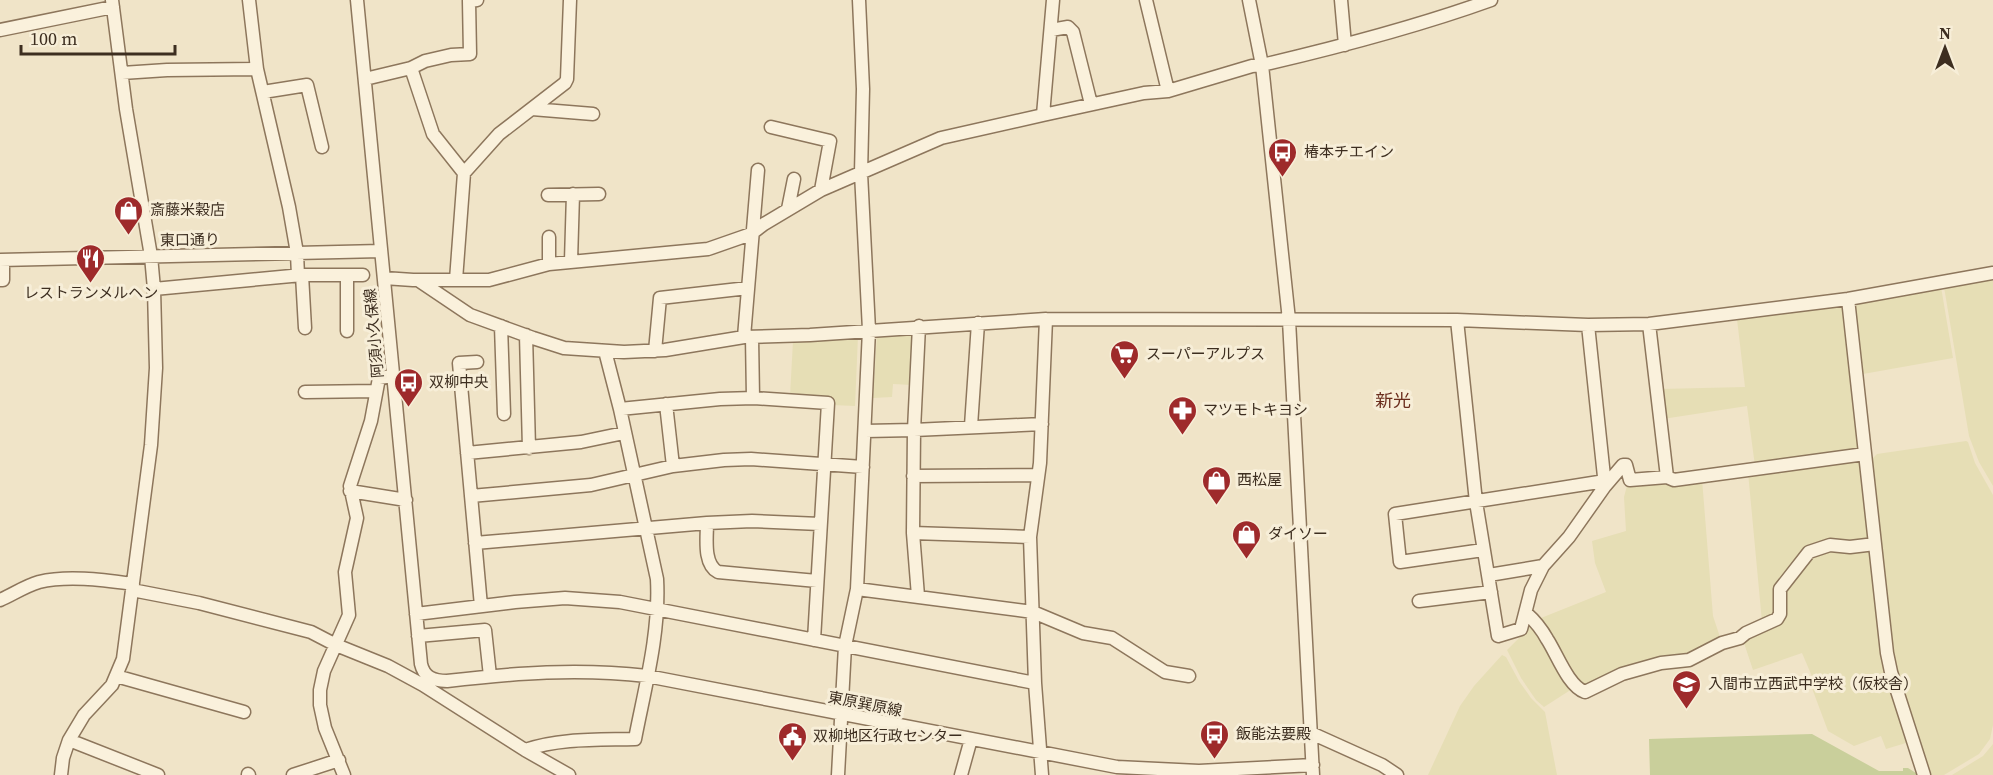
<svg xmlns="http://www.w3.org/2000/svg" width="1993" height="775" font-family="'Source Serif 4','Noto Sans JP',serif">
	<style>
		.farmland { fill: #e6deb5 }
		.green { fill: #c9cf9b }
		.lines { fill: none; stroke-linecap: round; stroke-linejoin: round }
		.minor-casing { stroke: #8d765c; stroke-width: 15 }
		.minor { stroke: #faf1dc; stroke-width: 12 }
		.labels { text-anchor: middle; stroke-width: 6; stroke-linejoin: round; paint-order: stroke }
		.poi-label { font-size: 15px; fill: #3d2e20; stroke: #f7eed8; text-anchor: start }
		.street-label { font-size: 15px; fill: #3d2e20; stroke: #f7eed8 }
		.quarter-label { font-size: 18px; fill: #6b2e1e; stroke: #f7eed8 }
	</style>
	<rect width="100%" height="100%" fill="#f0e4c8"/>
	<path class="farmland" d="M 1993,277 L 1993,486 L 1979,462 L 1969,436 L 1944,287 Z
		M 1941,287 L 1953,358 L 1863,374 L 1855,308 L 1858,303 Z
		M 1839,306 L 1842,309 L 1858,450 L 1755,466 L 1747,406 L 1663,419 L 1660,389 L 1745,387 L 1737,319 Z
		M 914,334 L 912,385 L 893,384 L 892,397 L 873,398 L 877,336 Z
		M 858,336 L 855,406 L 832,405 L 832,398 L 790,396 L 793,341 Z
		M 1966,441 L 1968,442 L 1975,463 L 1993,495 L 1993,725 L 1990,739 L 1979,754 L 1944,775 L 1929,775 L 1895,660 L 1872,459 L 1877,454 Z
		M 1857,458 L 1859,461 L 1868,538 L 1866,541 L 1830,542 L 1776,588 L 1777,612 L 1762,622 L 1748,472 Z
		M 1702,479 L 1713,616 L 1721,640 L 1688,657 L 1586,689 L 1576,680 L 1536,620 L 1606,592 L 1595,563 L 1592,541 L 1626,531 L 1624,497 L 1628,482 L 1665,480 L 1666,484 Z
		M 1830,548 L 1870,551 L 1881,654 L 1906,743 L 1886,749 L 1881,736 L 1854,746 L 1828,731 L 1810,683 L 1814,681 L 1802,653 L 1753,670 L 1743,640 L 1783,620 L 1783,590 L 1810,555 Z
		M 1528,618 L 1572,689 L 1544,707 L 1536,700 L 1521,678 L 1507,650 L 1521,636 Z
		M 1502,655 L 1506,657 L 1519,681 L 1531,698 L 1545,712 L 1557,775 L 1428,775 L 1460,706 L 1474,686 Z
		M 1993,744 L 1993,775 L 1952,775 L 1983,756 Z"/>
	<path class="green" d="M 1812,734 L 1879,771 L 1903,771 L 1903,768 L 1908,768 L 1916,773 L 1916,775 L 1650,775 L 1649,739 Z"/>
	<g class="lines">
		<defs>
			<path id="minor" d="M 249,0 L 257,69 L 289,207 L 297,253 L 298,276
				M 357,0 L 421,664 C 424,677 433,681 447,681 C 516,673 577,668 647,676 L 1117,767 L 1199,771 L 1313,765
				M 1146,0 L 1168,91
				M 1249,0 L 1262,65 L 1289,320 L 1313,775
				M 1341,0 L 1345,45
				M 0,30 L 113,7
				M 1051,30 L 1068,27 L 1073,32 L 1091,104
				M 411,68 L 433,134 L 464,173
				M 122,73 L 167,70 L 257,69
				M 365,79 L 411,68 L 425,61 L 451,55 L 470,54 L 469,1 L 477,0
				M 263,92 L 307,85 L 322,147
				M 532,109 L 593,114
				M 1043,115 L 1144,93 L 1168,91 L 1252,66 L 1262,65 C 1339,47 1416,27 1491,0
				M 771,127 L 830,141 L 821,190
				M 548,195 L 599,194
				M 788,209 L 794,179
				M 549,237 L 549,264
				M 0,260 L 381,251
				M 571,261 L 573,194
				M 302,275 L 305,328
				M 347,275 L 347,331
				M 384,278 L 413,280 L 489,280 L 549,264 L 708,249 L 751,234 L 764,224 L 821,190 L 941,138 L 1043,115 L 1053,0
				M 0,280 L 3,280 L 3,260
				M 418,280 L 470,315 L 533,338 L 564,348 L 624,352 L 665,350 L 744,337 L 810,335 L 1046,319 L 1457,320 L 1588,325 L 1649,324 L 1848,299 L 1993,273
				M 456,280 L 464,173 L 499,134 L 565,83 L 567,79 L 570,0
				M 154,289 L 302,275 L 363,275
				M 1848,299 L 1887,653 L 1891,672 L 1924,775
				M 1457,320 L 1476,502 L 1498,636 L 1521,629 L 1531,590 L 1543,566 L 1569,537 L 1605,486 L 1623,465 L 1626,465 L 1630,480 L 1667,477 L 1674,480 L 1865,454
				M 1649,324 L 1667,477
				M 1588,325 L 1605,486
				M 501,326 L 504,414
				M 526,335 L 529,448
				M 744,337 L 758,170
				M 752,337 L 753,398
				M 655,351 L 660,298 L 748,288
				M 477,362 L 459,363 L 481,606
				M 305,392 L 376,391
				M 666,404 L 673,466
				M 620,409 L 720,399 L 754,398 L 828,403 L 814,640
				M 971,426 L 978,323
				M 865,431 L 914,430 L 1042,424
				M 467,453 L 581,442 L 624,433
				M 913,476 L 1038,475
				M 350,491 L 406,500
				M 471,496 L 591,485 L 673,466 L 724,460 L 751,459 L 863,467
				M 707,523 C 707,538 703,564 718,572 L 817,581
				M 913,533 L 1030,537
				M 475,543 L 707,523 L 752,521 L 820,524
				M 1483,550 L 1400,562 L 1395,514 L 1605,481
				M 1489,575 L 1543,566
				M 857,589 L 1033,612 L 1083,633 L 1112,638 L 1165,672 L 1189,676
				M 132,590 L 199,603 L 311,632 L 336,645 L 388,666 L 423,685 L 525,750 L 569,775
				M 918,596 L 913,533 L 914,430 L 919,326
				M 0,600 C 12,595 25,586 39,582 C 68,575 103,580 133,584
				M 1419,601 L 1491,592
				M 1526,613 C 1534,620 1542,630 1547,639 C 1557,654 1568,686 1585,692 L 1622,674 L 1661,663 L 1689,660 L 1722,643 L 1740,638 L 1746,633 L 1777,619 L 1780,614 L 1780,589 L 1809,552 L 1830,545 L 1850,547 L 1875,544
				M 416,614 L 515,602 L 565,598 L 620,602 L 1035,683
				M 418,636 L 485,630 L 490,676
				M 116,676 L 244,712
				M 1311,733 L 1382,765 L 1397,775
				M 69,740 L 158,775
				M 525,750 C 560,738 598,740 635,739 C 645,687 660,633 657,579 L 620,409 L 605,351
				M 248,774 L 249,775
				M 61,775 L 63,758 L 69,740 L 84,715 L 112,685 L 123,659 L 151,445 L 156,368 L 154,289 L 151,256 L 126,109 L 112,0
				M 293,775 L 339,760
				M 344,775 L 325,728 L 320,705 L 320,690 L 324,671 L 349,615 L 345,572 L 357,518 L 350,486 L 371,421 L 379,378 L 393,376
				M 838,775 L 845,646 L 857,589 L 869,330 L 861,173 L 863,89 L 859,0
				M 961,775 L 971,739
				M 1042,775 L 1035,683 L 1030,537 L 1040,463 L 1046,319"/>
		</defs>
		<use href="#minor" class="minor-casing"/>
		<use href="#minor" class="minor"/>
	</g>
	<defs>
		<symbol id="bus-pin" viewBox="-11 -11 22 30"><path d="M0 17L-7.5 6A9.5 9.5 0 1 1 7.5 6Z" fill="#9e2a2b" stroke="#f7eed8"/><path d="M-5-6H5V4H4V6H2V4H-2V6H-4V4H-5ZM-3.5-4V0h7V-4ZM-3.5 1.2v1.5H-2V1.2ZM2 1.2v1.5H3.5V1.2Z" fill="#fff"/></symbol>
		<symbol id="shop-pin" viewBox="-11 -11 22 30"><path d="M0 17L-7.5 6A9.5 9.5 0 1 1 7.5 6Z" fill="#9e2a2b" stroke="#f7eed8"/><path d="M-5-2.5h2.3a2.7 3.5 0 0 1 5.4 0H5L5.5 6h-11ZM-1.5-2.5h3a1.5 2.3 0 0 0-3 0Z" fill="#fff"/></symbol>
		<symbol id="restaurant-pin" viewBox="-11 -11 22 30"><path d="M0 17L-7.5 6A9.5 9.5 0 1 1 7.5 6Z" fill="#9e2a2b" stroke="#f7eed8"/><path d="M-5-6h1v4h1v-4h1v4h1v-4h1v5L-1.5 .5V6h-2V.5L-5-1ZM5-6V6H3V1.5H1.5Q1.5-4 5-6Z" fill="#fff"/></symbol>
		<symbol id="supermarket-pin" viewBox="-11 -11 22 30"><path d="M0 17L-7.5 6A9.5 9.5 0 1 1 7.5 6Z" fill="#9e2a2b" stroke="#f7eed8"/><path d="M-6-5.5h2.5l.6 2H6L4.5 2H-2.5L-4.4-4H-6ZM-1.5 3.2a1.3 1.3 0 1 0 .1 0ZM3 3.2a1.3 1.3 0 1 0 .1 0Z" fill="#fff"/></symbol>
		<symbol id="pharmacy-pin" viewBox="-11 -11 22 30"><path d="M0 17L-7.5 6A9.5 9.5 0 1 1 7.5 6Z" fill="#9e2a2b" stroke="#f7eed8"/><path d="M-2-6h4v4h4v4h-4v4h-4v-4h-4v-4h4Z" fill="#fff"/></symbol>
		<symbol id="school-pin" viewBox="-11 -11 22 30"><path d="M0 17L-7.5 6A9.5 9.5 0 1 1 7.5 6Z" fill="#9e2a2b" stroke="#f7eed8"/><path d="M0-5L7-2L0 1L-7-2ZM-4 1L0 2.5L4 1V4Q0 6-4 4Z" fill="#fff"/></symbol>
		<symbol id="civic-pin" viewBox="-11 -11 22 30"><path d="M0 17L-7.5 6A9.5 9.5 0 1 1 7.5 6Z" fill="#9e2a2b" stroke="#f7eed8"/><path d="M-.6-6.5H3V-4.5H.6V-3L4-1V1h2V6H-6V1h2V-1L-.6-3ZM-1.2 2.5V6h2.4V2.5Z" fill="#fff"/></symbol>
	</defs>
	<g fill-rule="evenodd">
		<use href="#bus-pin" x="1266" y="136" width="33" height="45"/>
		<use href="#shop-pin" x="112" y="194" width="33" height="45"/>
		<use href="#restaurant-pin" x="74" y="242" width="33" height="45"/>
		<use href="#supermarket-pin" x="1108" y="338" width="33" height="45"/>
		<use href="#bus-pin" x="392" y="366" width="33" height="45"/>
		<use href="#pharmacy-pin" x="1166" y="394" width="33" height="45"/>
		<use href="#shop-pin" x="1200" y="464" width="33" height="45"/>
		<use href="#shop-pin" x="1230" y="518" width="33" height="45"/>
		<use href="#school-pin" x="1670" y="668" width="33" height="45"/>
		<use href="#bus-pin" x="1198" y="718" width="33" height="45"/>
		<use href="#civic-pin" x="776" y="720" width="33" height="45"/>
	</g>
	<g class="labels">
		<g class="poi-label">
			<text x="1304" y="157">椿本チエイン</text>
			<text x="150" y="215">斎藤米穀店</text>
			<text x="91" y="298" text-anchor="middle">レストランメルヘン</text>
			<text x="1146" y="359">スーパーアルプス</text>
			<text x="429" y="387">双柳中央</text>
			<text x="1203" y="415">マツモトキヨシ</text>
			<text x="1237" y="485">西松屋</text>
			<text x="1268" y="539">ダイソー</text>
			<text x="1708" y="689">入間市立西武中学校（仮校舎）</text>
			<text x="1236" y="739">飯能法要殿</text>
			<text x="813" y="741">双柳地区行政センター</text>
		</g>
		<g class="street-label">
			<text transform="translate(190 240) rotate(-1)" y="5">東口通り</text>
			<text transform="translate(374 333) rotate(-95)" y="5">阿須小久保線</text>
			<text transform="translate(865 704) rotate(11)" y="5">東原巽原線</text>
		</g>
		<g class="quarter-label">
			<text x="1393" y="407">新光</text>
		</g>
	</g>
	<g transform="translate(1945 48)" stroke="#f7eed8" stroke-width="4.5" paint-order="stroke">
	<path d="M0-4.5L10 22L0 15L-10 22Z" fill="#3d2e20"/>
	<text y="-9" font-size="16" font-weight="bold" text-anchor="middle" fill="#3d2e20">N</text>
	</g>
	<path d="M21 45v9h154v-9" fill="none" stroke="#3d2e20" stroke-width="3"/>
	<text x="30" y="45" font-size="18" fill="#3d2e20" stroke="#f7eed8" stroke-width="4.5" paint-order="stroke">100 m</text>
</svg>
